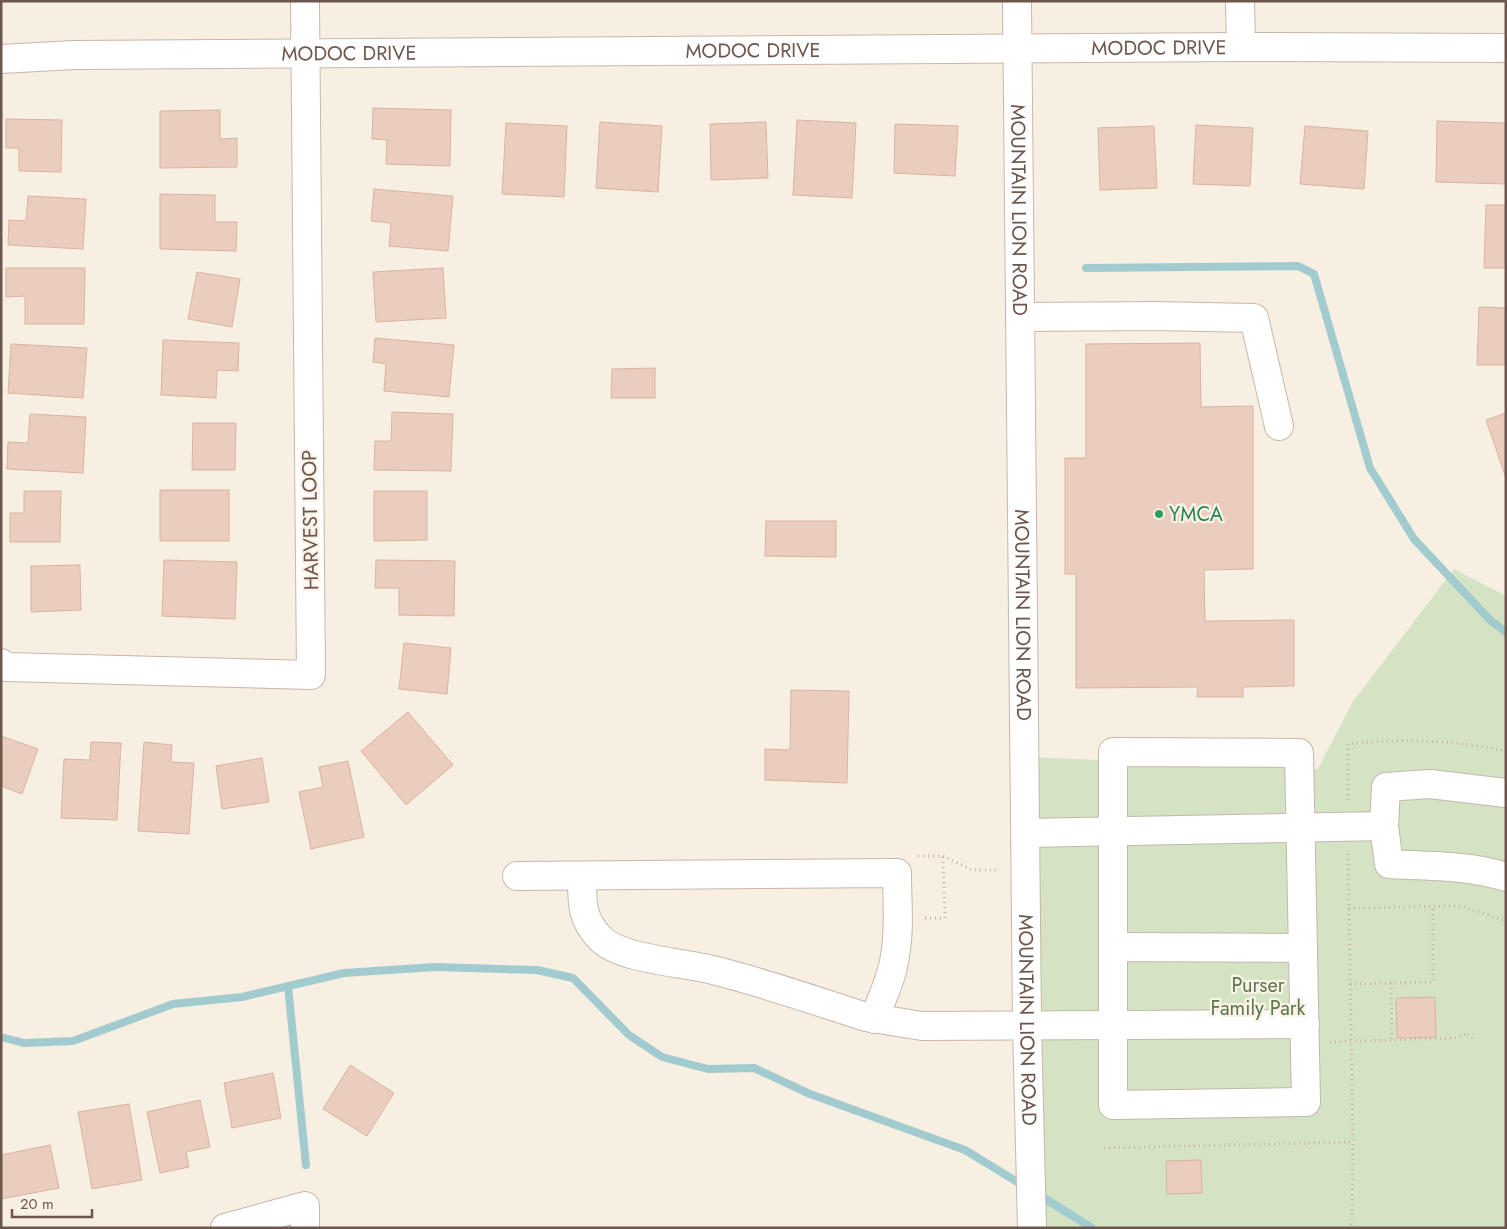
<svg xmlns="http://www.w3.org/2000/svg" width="1507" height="1229" font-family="Jost,sans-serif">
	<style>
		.green { fill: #d3e3c4 }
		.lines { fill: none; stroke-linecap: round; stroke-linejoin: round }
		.stream { stroke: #a2cbcf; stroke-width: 8 }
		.building { fill: #eacdbe; stroke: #dab3a1 }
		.minor-casing { stroke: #c7b6ac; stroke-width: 30 }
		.path { stroke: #ceb0a2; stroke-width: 3; stroke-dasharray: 1 4; stroke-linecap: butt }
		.minor { stroke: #fff; stroke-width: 28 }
		.leisure-dot { fill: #2e9e5b; stroke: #fcf3e8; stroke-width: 2 }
		.labels { text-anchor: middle; stroke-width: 4.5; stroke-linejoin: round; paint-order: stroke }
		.street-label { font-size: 20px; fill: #6c564d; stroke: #fcf3e8 }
		.leisure-label { font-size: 20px; fill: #27864d; stroke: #fcf3e8; text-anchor: start }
		.park-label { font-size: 20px; fill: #5a764a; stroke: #fcf3e8 }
	</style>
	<rect width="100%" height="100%" fill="#f8efe3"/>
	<path class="green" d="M 1454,569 L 1506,596 L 1506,1228 L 1029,1228 L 1025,757 L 1318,769 L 1352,703 Z"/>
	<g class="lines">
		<path class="stream" d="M 1086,268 L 1298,266 L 1314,274 L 1370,468 L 1414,539 L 1491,621 L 1506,632
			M 288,986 L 306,1165
			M 1,1037 L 24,1043 L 73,1041 L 173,1004 L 242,997 L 344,973 L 435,967 L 537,970 L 573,978 L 629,1035 L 662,1057 L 708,1069 L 754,1068 L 810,1094 L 965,1150 L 1024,1186
			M 1036,1193 L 1092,1228"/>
	</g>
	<path class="building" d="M 373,108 L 451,110 L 450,166 L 386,164 L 387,140 L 372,139 Z
		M 220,110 L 220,139 L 237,138 L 237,167 L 160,168 L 160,111 Z
		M 6,119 L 62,120 L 61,172 L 19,171 L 19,148 L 6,148 Z
		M 797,120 L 856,123 L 852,198 L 793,195 Z
		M 1437,121 L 1506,123 L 1506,184 L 1436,182 Z
		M 600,122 L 662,126 L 658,192 L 596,188 Z
		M 766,122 L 768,178 L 711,180 L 710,124 Z
		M 506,123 L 567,126 L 564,197 L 502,194 Z
		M 895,124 L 958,126 L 955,176 L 894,173 Z
		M 1196,125 L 1253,128 L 1250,186 L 1193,184 Z
		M 1154,126 L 1157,188 L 1100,190 L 1098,128 Z
		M 1305,126 L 1368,131 L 1364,189 L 1300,184 Z
		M 374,189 L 453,196 L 448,251 L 389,246 L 391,223 L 371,221 Z
		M 160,194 L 215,195 L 215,222 L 237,222 L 236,251 L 160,249 Z
		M 28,196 L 86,199 L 83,249 L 8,245 L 9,220 L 26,221 Z
		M 1486,205 L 1506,205 L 1506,268 L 1484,268 Z
		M 6,268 L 85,268 L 84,324 L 25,324 L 25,296 L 6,297 Z
		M 443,268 L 446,318 L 376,322 L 373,272 Z
		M 197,272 L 240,279 L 232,327 L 188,319 Z
		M 1479,307 L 1506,308 L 1506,365 L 1477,365 Z
		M 375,338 L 454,345 L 449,397 L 384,391 L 386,364 L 373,362 Z
		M 163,340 L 239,343 L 238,371 L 217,370 L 216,398 L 161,395 Z
		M 1200,343 L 1201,407 L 1253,406 L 1253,569 L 1204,570 L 1205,621 L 1294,620 L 1294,686 L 1243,687 L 1243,697 L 1197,697 L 1198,687 L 1076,688 L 1076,574 L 1065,574 L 1065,458 L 1086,458 L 1086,344 Z
		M 11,344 L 87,348 L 83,398 L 8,393 Z
		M 655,368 L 655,398 L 611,398 L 612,369 Z
		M 392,412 L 453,414 L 451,471 L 374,470 L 375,441 L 391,441 Z
		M 1506,413 L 1506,478 L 1486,420 Z
		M 30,414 L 86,417 L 83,473 L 7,469 L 8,442 L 28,443 Z
		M 193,423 L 236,423 L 235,470 L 192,470 Z
		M 160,490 L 229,490 L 229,541 L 160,541 Z
		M 24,491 L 61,491 L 60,542 L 10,542 L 10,513 L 24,513 Z
		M 374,491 L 427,491 L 427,540 L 374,541 Z
		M 766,521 L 836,521 L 836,557 L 765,556 Z
		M 164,560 L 237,562 L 235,619 L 162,616 Z
		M 376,560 L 455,561 L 454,616 L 399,615 L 399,588 L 375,588 Z
		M 80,565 L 81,610 L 31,612 L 31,566 Z
		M 404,643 L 451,648 L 447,694 L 399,689 Z
		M 791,690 L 849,691 L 847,783 L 765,780 L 765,749 L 790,750 Z
		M 408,712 L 453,765 L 406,805 L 361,751 Z
		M 1,736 L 38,749 L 22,794 L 1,786 Z
		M 91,742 L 121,743 L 117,820 L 61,818 L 64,759 L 90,760 Z
		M 144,742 L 172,745 L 171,762 L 194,763 L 189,834 L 138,831 Z
		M 262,758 L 269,802 L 222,809 L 216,766 Z
		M 348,761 L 364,837 L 311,849 L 299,792 L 323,787 L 319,767 Z
		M 1435,997 L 1436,1037 L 1397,1038 L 1396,998 Z
		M 350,1065 L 394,1093 L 367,1136 L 323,1109 Z
		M 273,1073 L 281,1118 L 232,1128 L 224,1083 Z
		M 200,1100 L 210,1147 L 186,1152 L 189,1167 L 160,1173 L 147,1112 Z
		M 129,1104 L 142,1180 L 92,1189 L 78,1112 Z
		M 50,1145 L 59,1188 L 1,1199 L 1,1155 Z
		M 1201,1160 L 1202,1193 L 1167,1194 L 1166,1161 Z"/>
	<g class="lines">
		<defs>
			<g id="minor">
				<path id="s1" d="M 1017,1 L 1027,1026 L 1032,1228"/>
				<path d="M 1240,1 L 1241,47"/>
				<path id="s2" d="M 1,59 L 74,55 L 1241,47 L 1506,48"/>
				<path d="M 1020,317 L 1154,316 L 1254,318 L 1279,426"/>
				<path d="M 1,663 L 6,667 L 311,675 L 305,1"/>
				<path d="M 1113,752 L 1299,753 L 1306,1102 L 1113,1105 Z"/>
				<path d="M 1506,793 L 1430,784 L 1386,787 L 1384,826 L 1389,864 C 1428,866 1468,865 1506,877"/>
				<path d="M 1026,833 L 1384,826"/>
				<path d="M 517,876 L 897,873 C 897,900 900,929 895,956 C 892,978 882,998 874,1019"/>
				<path d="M 582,876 C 582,901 581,920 601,939 C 623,960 683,962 713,970 C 765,983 816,1001 866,1017 L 922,1026 L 1305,1024"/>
				<path d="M 1114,947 L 1303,948"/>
				<path d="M 225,1228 L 305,1206 L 305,1228"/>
			</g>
		</defs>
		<use href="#minor" class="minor-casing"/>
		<path class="path" d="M 1348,800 L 1348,744 C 1401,738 1454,740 1506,751
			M 1348,854 L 1353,1142 L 1352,1218 L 1350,1228
			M 918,856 L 943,856 L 972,870 L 998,870
			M 1349,908 L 1461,906 L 1506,921
			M 925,918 L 945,918 L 943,856
			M 1391,983 L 1392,1041
			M 1350,984 L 1433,982 L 1433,906
			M 1330,1042 L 1458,1038 L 1467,1033 L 1474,1040
			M 1104,1148 L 1353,1142"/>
		<use href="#minor" class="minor"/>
	</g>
	<circle class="leisure-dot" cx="1159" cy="514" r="5"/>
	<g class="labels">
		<g class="street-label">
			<text dy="7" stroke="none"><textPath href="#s2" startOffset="1158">MODOC DRIVE</textPath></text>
			<text dy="7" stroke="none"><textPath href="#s2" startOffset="752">MODOC DRIVE</textPath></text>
			<text dy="7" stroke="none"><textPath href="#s2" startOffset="348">MODOC DRIVE</textPath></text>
			<text dy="7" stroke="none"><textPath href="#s1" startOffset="209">MOUNTAIN LION ROAD</textPath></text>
			<text transform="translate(310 520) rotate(-91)" y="7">HARVEST LOOP</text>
			<text dy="7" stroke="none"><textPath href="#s1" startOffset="614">MOUNTAIN LION ROAD</textPath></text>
			<text dy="7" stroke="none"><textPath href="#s1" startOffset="1019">MOUNTAIN LION ROAD</textPath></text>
		</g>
		<g class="leisure-label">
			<text x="1169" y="521">YMCA</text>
		</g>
		<g class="park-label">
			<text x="1258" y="992">Purser<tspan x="1258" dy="23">Family Park</tspan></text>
		</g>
	</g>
	<rect width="1507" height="1229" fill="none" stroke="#6c564d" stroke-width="5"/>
	<path d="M12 1209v8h80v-8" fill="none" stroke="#6c564d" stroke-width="2.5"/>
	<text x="20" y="1209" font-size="15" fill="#6c564d" stroke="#fcf3e8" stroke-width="4" paint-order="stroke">20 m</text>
</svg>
